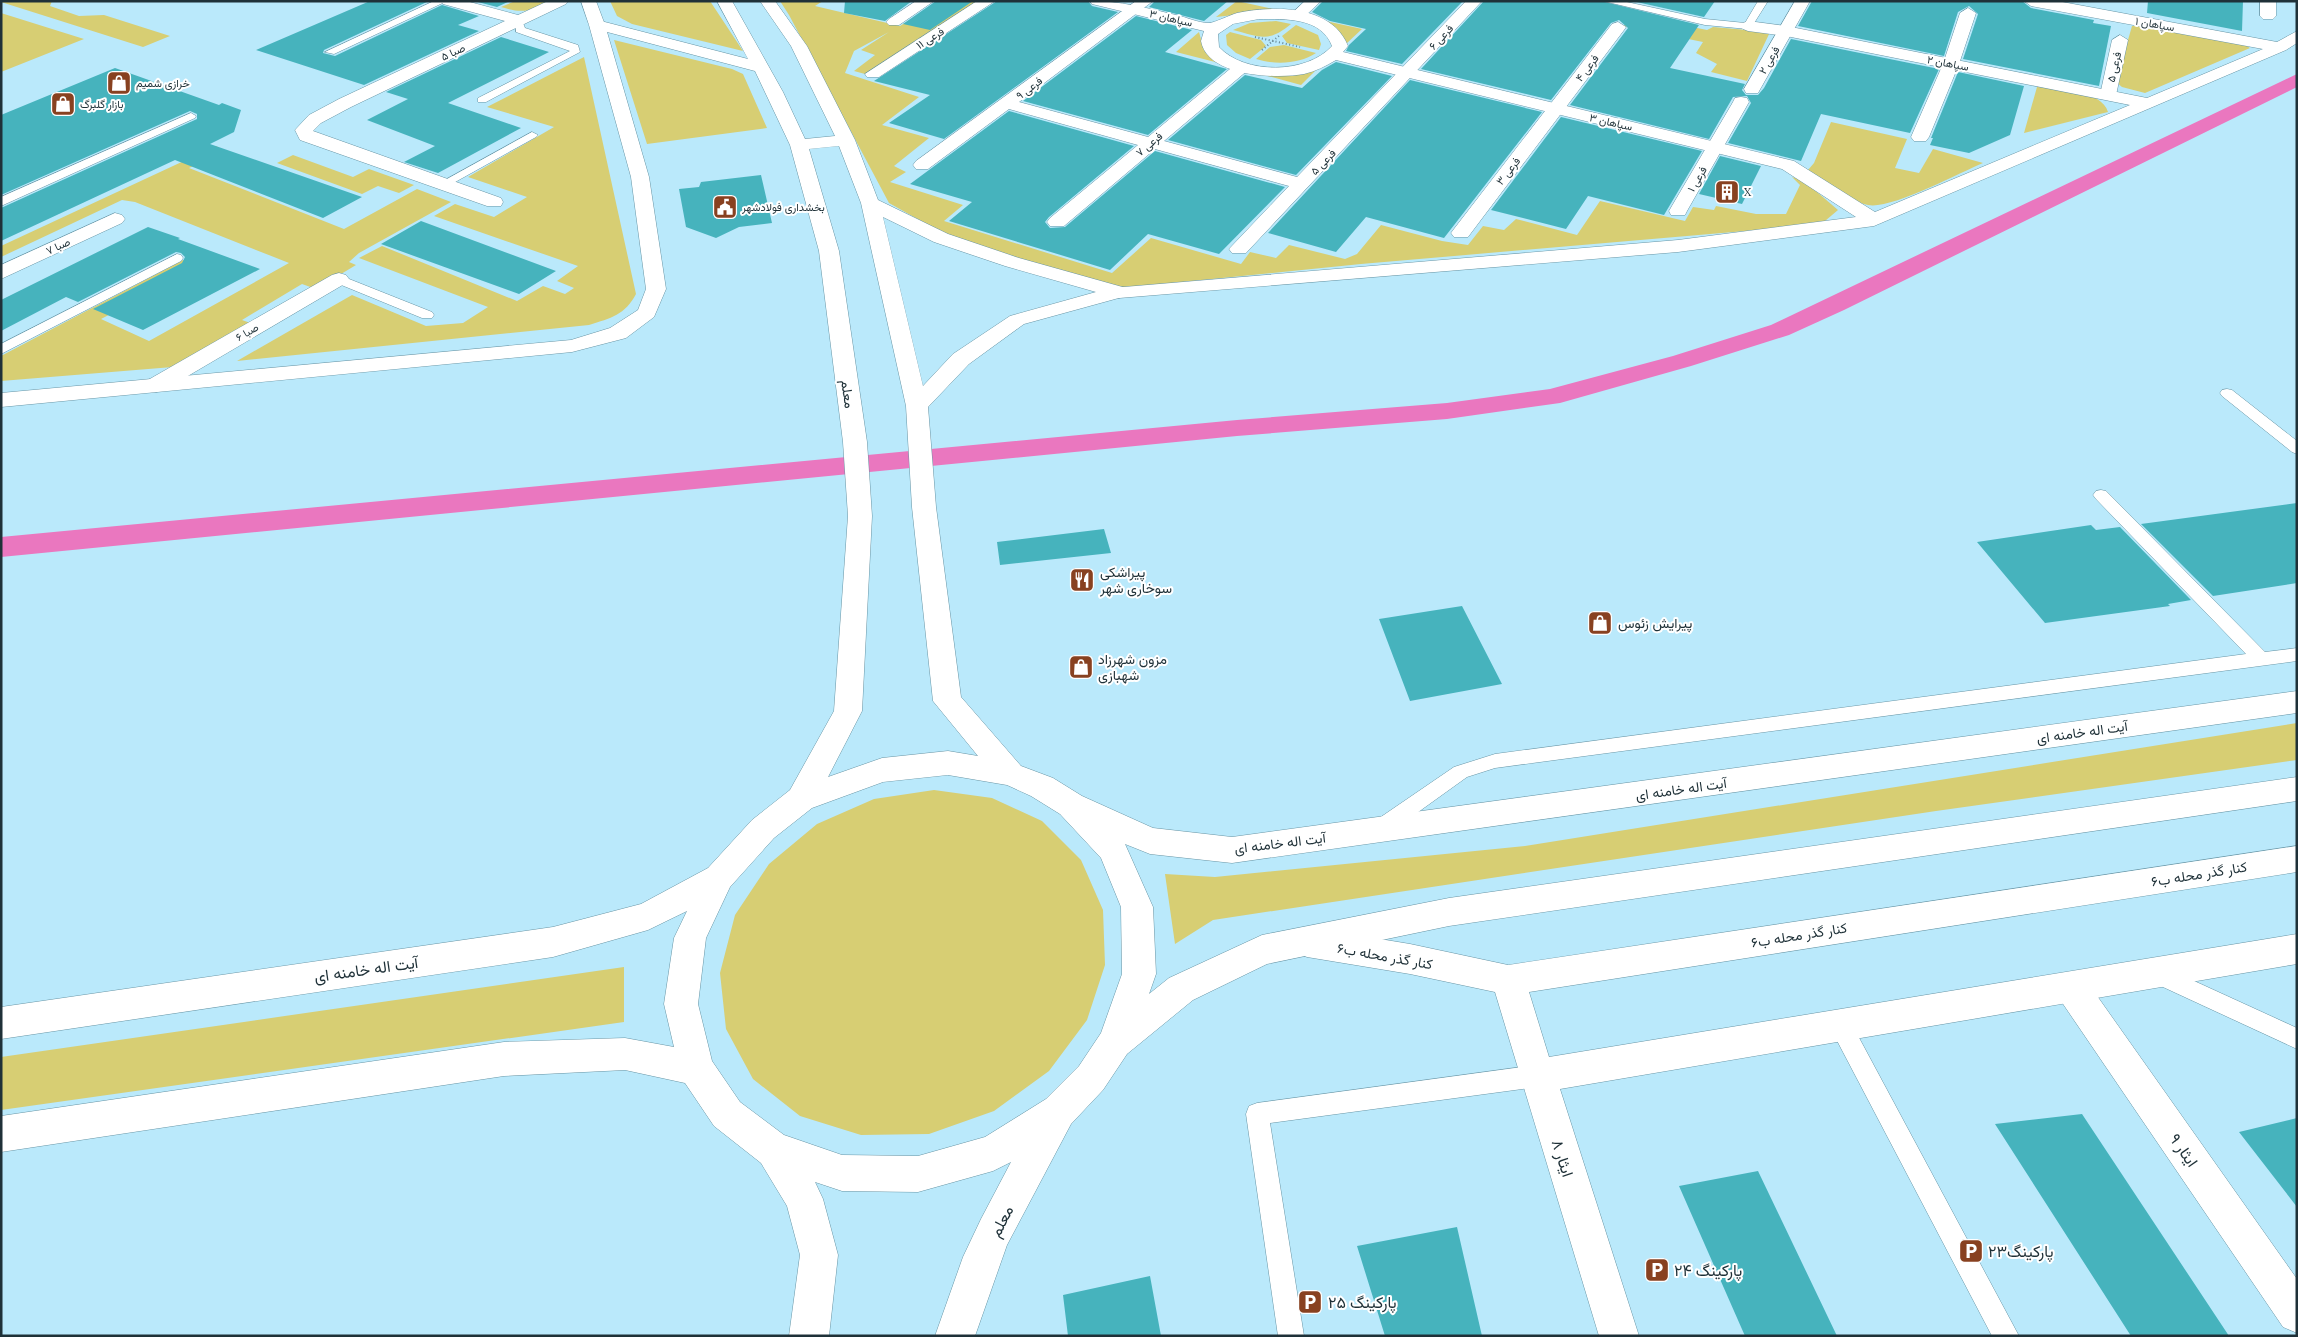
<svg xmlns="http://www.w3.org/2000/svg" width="2298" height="1337" font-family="Lora,Vazirmatn,serif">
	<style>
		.green { fill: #d7ce73 }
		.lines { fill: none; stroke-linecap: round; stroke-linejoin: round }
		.canal { fill: #ea77bf; fill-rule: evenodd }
		.building { fill: #46b3bd }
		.service-casing { stroke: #6895a5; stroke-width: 1 }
		.minor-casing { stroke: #6895a5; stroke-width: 1 }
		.tertiary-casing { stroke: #6895a5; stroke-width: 1 }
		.secondary-casing { stroke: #6895a5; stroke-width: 1 }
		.path { stroke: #678793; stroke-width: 2; stroke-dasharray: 1 2.5; stroke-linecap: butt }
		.service { fill: #fff; fill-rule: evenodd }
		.minor { fill: #fff; fill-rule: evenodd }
		.tertiary { fill: #fff; fill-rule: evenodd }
		.secondary { fill: #fff; fill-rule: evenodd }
		.labels { text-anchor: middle; stroke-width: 4; stroke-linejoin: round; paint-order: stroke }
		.far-street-label { font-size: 11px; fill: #1f3138; stroke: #fff }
		.far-poi-label { font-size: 11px; fill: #1f3138; stroke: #fff; text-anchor: start }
		.street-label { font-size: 14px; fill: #1f3138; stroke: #fff }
		.poi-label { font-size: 14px; fill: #1f3138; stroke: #fff; text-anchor: start }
		.near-street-label { font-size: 16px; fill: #1f3138; stroke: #fff }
		.near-poi-label { font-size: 16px; fill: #1f3138; stroke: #fff; text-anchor: start }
	</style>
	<rect width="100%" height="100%" fill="#bae9fb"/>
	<path class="green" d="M 52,1 L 50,6 L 79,16 L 104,15 L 170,36 L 143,47 L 1,2 Z
		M 515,1 L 551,1 C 530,11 524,14 501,7 Z
		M 610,1 L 710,1 L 743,51 L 632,24 L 617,16 Z
		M 780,1 L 823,1 L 815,6 L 900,26 L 940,1 L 981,1 L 865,74 L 854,71 L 875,55 L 861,50 L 889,32 L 854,51 L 845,73 L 919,97 L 882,125 L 929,138 L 894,166 L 906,172 L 890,182 L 963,205 L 944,221 L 1112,273 L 1151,238 L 1241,264 L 1250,252 L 1276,258 L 1289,245 L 1345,259 L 1357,254 L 1381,225 L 1442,241 L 1468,245 L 1483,226 L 1504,230 L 1516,219 L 1577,235 L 1600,201 L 1685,221 L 1693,207 L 1714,210 L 1716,206 L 1756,214 L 1786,214 L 1800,185 L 1792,177 L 1803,180 L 1838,210 L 1825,221 L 1780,228 L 1361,264 L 1122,288 L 1006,255 L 939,231 L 889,203 L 789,15 Z
		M 1237,1 L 1278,10 L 1216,17 Z
		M 1,13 L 84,39 L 1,72 Z
		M 1633,15 L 1707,30 L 1713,27 L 1770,32 L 1747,81 L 1711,72 L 1717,64 L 1696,53 L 1703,42 L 1624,26 Z
		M 1321,20 L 1362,29 L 1346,44 Z
		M 1276,21 L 1291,24 C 1268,43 1261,37 1233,30 L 1250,23 Z
		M 1296,25 L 1318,35 L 1321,44 L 1319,50 L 1287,43 L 1282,36 Z
		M 2132,26 L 2149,26 L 2241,42 L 2250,48 L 2145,93 L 2122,87 L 2116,82 Z
		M 1199,32 L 1202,43 L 1223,64 L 1176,52 Z
		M 1230,32 L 1261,40 L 1266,46 L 1250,59 L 1236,53 L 1227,45 L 1226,35 Z
		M 614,40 L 732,69 L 743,74 L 767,128 L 647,144 Z
		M 1284,45 L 1316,53 C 1300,64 1275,65 1256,59 L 1270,47 Z
		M 584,57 L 636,294 C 625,315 611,318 589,325 L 237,361 L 352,295 L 426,326 L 463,323 L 488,307 L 359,258 L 382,246 L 517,301 L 543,286 L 565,294 L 574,288 L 557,281 L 578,266 L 434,216 L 455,204 L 494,217 L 527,197 L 468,177 L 554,127 L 487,107 Z
		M 1316,70 L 1301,85 L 1264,75 Z
		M 2037,87 C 2057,89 2102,90 2108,112 L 2024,133 Z
		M 1831,122 L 1907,139 L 1895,168 L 1919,173 L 1933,149 L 1983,163 C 1959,173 1890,210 1868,205 C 1846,200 1825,182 1808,170 L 1814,163 Z
		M 216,146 L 225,151 L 189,168 L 344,229 L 417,189 L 451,202 L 359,253 L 349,262 L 356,265 L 316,289 L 302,284 L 242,320 L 253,324 L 185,366 L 1,381 L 1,356 L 183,260 L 201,267 L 101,319 L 149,341 L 289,263 L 135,202 L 122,200 L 1,257 L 1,246 Z
		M 293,155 L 353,177 L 369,169 L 414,185 L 399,193 L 378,186 L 362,194 L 277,163 Z
		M 2297,723 L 2297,760 L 1936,811 L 1213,920 L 1175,944 L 1165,874 L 1215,877 L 1525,846 Z
		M 934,790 L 992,798 L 1042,821 L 1081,860 L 1103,910 L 1105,965 L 1087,1020 L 1049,1071 L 994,1111 L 929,1134 L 861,1135 L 800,1116 L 753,1079 L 726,1029 L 720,973 L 735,915 L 769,864 L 817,824 L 874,799 Z
		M 624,967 L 624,1022 L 1,1110 L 1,1057 Z"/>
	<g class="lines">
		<path class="canal" d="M 2297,74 L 2297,87 L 1844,310 L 1789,335 L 1691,366 L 1560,403 L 1447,419 L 1237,436 L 1,557 L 1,537 L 1237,420 L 1447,403 L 1550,389 L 1673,356 L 1771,325 Z"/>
	</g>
	<path class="building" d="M 370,1 L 429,1 L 324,50 L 323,53 L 335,56 L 442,5 L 479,16 L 458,25 L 479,31 L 364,85 L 256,50 Z
		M 474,1 L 510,1 L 497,7 Z
		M 845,1 L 912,1 L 885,21 L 844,13 Z
		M 936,1 L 973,1 L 930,30 L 903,24 Z
		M 997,1 L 1088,1 L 1092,6 L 1118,12 L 944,139 L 889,123 L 930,95 L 874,81 Z
		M 1155,1 L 1228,1 L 1204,21 L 1149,7 Z
		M 1323,1 L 1463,1 L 1402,64 L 1346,51 L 1349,45 L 1366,29 L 1330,21 L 1312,12 Z
		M 1484,1 L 1601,1 L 1699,25 L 1670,68 L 1745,84 L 1742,90 L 1746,95 L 1758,95 L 1764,88 L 1791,39 L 1939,69 L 1910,133 L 1821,114 L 1801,161 L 1728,143 L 1751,103 L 1747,96 L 1733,97 L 1709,139 L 1570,105 L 1628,28 L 1619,20 L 1611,23 L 1551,100 L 1421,69 Z
		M 1632,1 L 1715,1 L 1704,17 Z
		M 1812,1 L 2022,1 L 2031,8 L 2094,20 L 2093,23 L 2111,26 L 2099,86 L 1963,59 L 1978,14 L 1969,6 L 1958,12 L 1944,56 L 1798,26 Z
		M 2148,1 L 2243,1 L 2242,31 L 2147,13 Z
		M 1136,16 L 1192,30 L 1165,52 L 1227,69 L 1148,135 L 1023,101 Z
		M 501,37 L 549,52 L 448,103 L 521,128 L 438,173 L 404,162 L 435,146 L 367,120 L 408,99 L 386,92 Z
		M 1336,62 L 1392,76 L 1296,175 L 1168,140 L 1245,75 L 1302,88 L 1322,70 Z
		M 115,68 L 219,105 L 222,103 L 241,110 L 234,132 L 210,144 L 362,197 L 323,218 L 175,160 L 1,241 L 1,208 L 197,119 L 197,114 L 190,111 L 1,195 L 1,115 Z
		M 1958,72 L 2024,86 L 2010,135 L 1969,153 L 1930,145 L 1933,138 L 1931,138 Z
		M 1410,80 L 1542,112 L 1444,238 L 1366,217 L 1336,252 L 1268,233 Z
		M 1009,111 L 1134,146 L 1049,217 L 1045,222 L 1050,228 L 1065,227 L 1155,151 L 1285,187 L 1219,254 L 1148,234 L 1110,270 L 949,221 L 972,202 L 910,184 Z
		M 1561,117 L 1702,151 L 1664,215 L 1588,196 L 1566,229 L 1491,210 Z
		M 1720,156 L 1761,166 L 1742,204 L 1699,194 Z
		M 761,175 L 772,223 L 739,227 L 716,238 L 686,227 L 679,189 L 699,187 L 701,182 Z
		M 421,221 L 556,271 L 519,294 L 381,244 Z
		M 148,227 L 180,238 L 178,239 L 260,269 L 143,330 L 93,309 L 182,263 L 185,257 L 181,253 L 176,252 L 78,302 L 66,297 L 1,331 L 1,300 Z
		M 2297,503 L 2297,583 L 2213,596 L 2141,524 Z
		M 2091,525 L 2096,530 L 2120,527 L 2191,600 L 2168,604 L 2170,606 L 2045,623 L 1977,542 Z
		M 1104,529 L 1111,553 L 1000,565 L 997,542 Z
		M 1462,606 L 1502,684 L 1410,701 L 1379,619 Z
		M 2082,1114 L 2229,1336 L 2131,1336 L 1995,1124 Z
		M 2297,1118 L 2297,1207 L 2239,1132 Z
		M 1758,1171 L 1837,1336 L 1745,1336 L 1679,1186 Z
		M 1457,1227 L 1482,1336 L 1385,1336 L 1357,1246 Z
		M 1150,1276 L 1161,1336 L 1068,1336 L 1063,1295 Z"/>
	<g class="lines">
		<defs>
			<path id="service" d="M 434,1 L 447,1 L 334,54 L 325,52 Z
				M 1603,1 L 1622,1 L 1705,19 L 1745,23 L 1758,1 L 1768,1 L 1751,28 L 1748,29 L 1705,25 Z
				M 515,18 L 521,18 L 525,28 L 578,45 L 580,52 L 486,102 L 478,102 L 478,98 L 570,51 L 516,32 Z
				M 191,113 L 196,116 L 195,118 L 1,206 L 1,197 Z
				M 532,132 L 538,135 L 536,137 L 448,186 L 444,188 L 438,184 Z
				M 177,254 L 181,255 L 183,258 L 181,261 L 1,354 L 1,344 Z
				M 339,275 L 432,312 L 434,315 L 432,318 L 422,318 L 334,282 L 333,279 L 334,276 Z
				M 2227,389 L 2232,390 L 2297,441 L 2297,454 L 2292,452 L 2222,396 L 2220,393 L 2222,390 Z
				M 2101,490 L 2106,491 L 2265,652 L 2297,648 L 2297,661 L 1495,768 L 1467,777 L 1389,833 L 1382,835 L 1375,833 L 1372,827 L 1375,821 L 1454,767 L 1495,754 L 2246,654 L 2096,499 L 2093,495 L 2096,491 Z
				M 2157,964 L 2297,1028 L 2297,1049 L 2150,981 L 2146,974 L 2150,967 Z
				M 1841,1016 L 1849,1019 L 2019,1336 L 1992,1336 L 1833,1033 L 1830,1026 L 1833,1019 Z
				M 1537,1065 L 1545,1068 L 1548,1076 L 1545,1084 L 1537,1087 L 1270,1123 L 1304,1336 L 1278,1336 L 1246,1114 L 1249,1106 L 1257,1103 Z"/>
			<path id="minor" d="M 441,1 L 466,1 L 518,15 L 548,1 L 568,1 L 566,4 L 351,107 L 321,123 L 313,131 L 501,198 L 503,202 L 501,206 L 487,206 L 300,140 L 295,130 L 309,115 L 339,99 L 505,21 L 443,4 Z
				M 916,1 L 934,1 L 899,25 L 889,25 L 886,22 L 889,19 Z
				M 977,1 L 995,1 L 879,77 L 867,77 L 865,74 Z
				M 1136,1 L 1153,1 L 1019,102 L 1148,137 L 1236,64 L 1248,64 L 1250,67 L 1248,70 L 1164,141 L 1297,177 L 1466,1 L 1482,1 L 1246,253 L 1232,253 L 1229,249 L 1289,186 L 1155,149 L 1064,226 L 1050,226 L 1047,222 L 1050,218 L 1138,145 L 1009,109 L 928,169 L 916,169 L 913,165 L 916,161 Z
				M 1305,1 L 1321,1 L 1302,19 L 1292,19 L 1289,16 Z
				M 1795,1 L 1810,1 L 1758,93 L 1746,93 L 1744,89 Z
				M 2260,1 L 2276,1 L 2276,16 L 2273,19 L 2263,19 L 2260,16 Z
				M 1968,8 L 1976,13 L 1959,64 L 1929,137 L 1926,141 L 1914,141 L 1911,137 L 1943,64 L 1960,13 Z
				M 1618,22 L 1626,27 L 1624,30 L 1468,237 L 1454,237 L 1451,233 L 1454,229 L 1612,24 Z
				M 2120,35 L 2128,40 L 2116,95 L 2114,99 L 2102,99 L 2100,95 L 2112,40 Z
				M 1741,97 L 1747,98 L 1749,102 L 1687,211 L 1685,215 L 1671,215 L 1669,211 L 1733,102 L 1735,98 Z
				M 115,213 L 122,215 L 125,219 L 122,223 L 1,279 L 1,265 Z
				M 339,273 L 346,275 L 349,279 L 346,283 L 164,390 L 156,392 L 148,390 L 145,385 L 148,380 L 332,275 Z
				M 2071,972 L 2083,976 L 2297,1279 L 2297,1333 L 2283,1327 L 2059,998 L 2054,987 L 2059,976 Z"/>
			<path id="tertiary" d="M 581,1 L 596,1 L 605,25 L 649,177 L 666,289 L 654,317 L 626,338 L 572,352 L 1,407 L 1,393 L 571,340 L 610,328 L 638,310 L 646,289 L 631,177 L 589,25 Z
				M 1090,1 C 1120,1 1147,8 1176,15 C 1186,17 1198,23 1209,23 C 1214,23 1230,15 1237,13 C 1274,5 1332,5 1348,46 L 1343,52 L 1794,161 L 1875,212 L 2130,105 L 1786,36 L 1748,31 L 1743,29 L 1740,26 L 1743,23 L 1748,21 L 1786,26 L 2147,98 L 2263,49 L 2031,6 L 2024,1 L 2057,1 L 2277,42 L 2297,31 L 2297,43 L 2286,50 L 1874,226 L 1678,252 L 1119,298 L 1112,296 L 1109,292 L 1112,288 L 1678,240 L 1856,217 L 1782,169 L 1336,60 C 1326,66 1316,71 1304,74 C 1277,79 1207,77 1201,41 L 1204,31 L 1092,4 ZM 1259,19 C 1285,19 1321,17 1332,46 C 1307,74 1245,75 1219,47 L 1218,34 L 1233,24 Z
				M 2297,846 L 2297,872 L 1529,992 L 1549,1057 L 2297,934 L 2297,964 L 1560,1089 L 1639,1336 L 1599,1336 L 1495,992 L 1410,974 L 1307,957 L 1295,952 L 1291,942 L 1295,932 L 1307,927 L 1410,944 L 1508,965 Z"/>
			<path id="secondary" d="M 717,1 L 732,1 L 783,92 L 805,139 L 835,136 L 791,46 L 760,1 L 775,1 L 807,46 L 855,140 L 878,200 L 948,234 L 1019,258 L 1126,288 L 1129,292 L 1126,296 L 1024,324 L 969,364 L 928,407 L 936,507 L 961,697 L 1021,766 L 1053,778 L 1082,796 L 1153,828 L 1232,837 L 2297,691 L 2297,713 L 1232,863 L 1150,854 L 1125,844 L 1153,907 L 1156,974 L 1149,994 L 1169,978 L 1262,935 L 1449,898 L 2297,777 L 2297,801 L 1449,926 L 1267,964 L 1193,1000 L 1127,1054 L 1103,1090 L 1071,1124 L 1007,1245 L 975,1336 L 935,1336 L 963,1257 L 981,1219 L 1011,1162 L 993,1171 L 918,1192 L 842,1191 L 815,1182 L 823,1199 L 838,1255 L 829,1336 L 789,1336 L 800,1255 L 787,1206 L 761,1163 L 714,1126 L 685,1083 L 625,1070 L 504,1076 L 1,1152 L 1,1116 L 504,1042 L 625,1038 L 674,1047 L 664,1004 L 674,938 L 687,911 L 648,930 L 553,957 L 1,1039 L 1,1007 L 553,927 L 641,904 L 708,868 L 752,820 L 790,790 L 834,711 L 848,516 L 843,442 L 819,251 L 790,145 L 755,71 L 592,28 L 589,25 L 597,20 L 748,59 ZM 839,146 L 861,203 L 906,406 L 912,507 L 933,701 L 978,756 L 948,751 L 882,758 L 828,777 L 862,711 L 872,516 L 867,442 L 839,251 L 809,149 ZM 883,217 L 934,242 L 1005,266 L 1096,292 L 1010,316 L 953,354 L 923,386 ZM 948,775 L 1007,785 L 1031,796 L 1060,814 L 1101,858 L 1121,907 L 1122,974 L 1101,1033 L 1079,1066 L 1046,1099 L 985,1137 L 918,1156 L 842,1155 L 784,1135 L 740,1102 L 712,1061 L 698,1004 L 706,938 L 730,887 L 774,838 L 812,808 L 883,782 Z"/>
		</defs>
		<use href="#service" class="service-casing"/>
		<use href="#minor" class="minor-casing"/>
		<use href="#tertiary" class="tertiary-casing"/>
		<use href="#secondary" class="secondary-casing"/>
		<path class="path" d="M 1255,37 L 1300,47
			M 1262,50 L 1280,35"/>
		<use href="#service" class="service"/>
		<use href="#minor" class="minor"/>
		<use href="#tertiary" class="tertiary"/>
		<use href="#secondary" class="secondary"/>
	</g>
	<defs>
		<symbol id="shop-square" viewBox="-11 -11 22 22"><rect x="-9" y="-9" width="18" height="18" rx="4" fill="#884120" stroke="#fff"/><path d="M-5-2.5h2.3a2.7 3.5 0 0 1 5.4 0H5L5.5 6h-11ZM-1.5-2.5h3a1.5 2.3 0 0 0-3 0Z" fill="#fff"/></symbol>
		<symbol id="building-square" viewBox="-11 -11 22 22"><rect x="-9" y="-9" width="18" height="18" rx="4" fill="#884120" stroke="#fff"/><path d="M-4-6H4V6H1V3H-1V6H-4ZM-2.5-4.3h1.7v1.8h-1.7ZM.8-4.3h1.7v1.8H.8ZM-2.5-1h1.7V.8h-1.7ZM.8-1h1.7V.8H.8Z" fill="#fff"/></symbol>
		<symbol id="civic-square" viewBox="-11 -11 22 22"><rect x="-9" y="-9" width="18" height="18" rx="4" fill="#884120" stroke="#fff"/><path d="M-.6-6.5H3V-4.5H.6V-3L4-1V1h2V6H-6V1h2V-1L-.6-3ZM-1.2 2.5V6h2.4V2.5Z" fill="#fff"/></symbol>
		<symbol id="restaurant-square" viewBox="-11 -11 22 22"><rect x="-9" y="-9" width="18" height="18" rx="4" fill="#884120" stroke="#fff"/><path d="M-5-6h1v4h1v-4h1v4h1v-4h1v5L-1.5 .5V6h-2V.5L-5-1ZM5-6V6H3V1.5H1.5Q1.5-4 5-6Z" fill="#fff"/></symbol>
		<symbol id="parking-square" viewBox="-11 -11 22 22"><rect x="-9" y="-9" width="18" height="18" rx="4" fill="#884120" stroke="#fff"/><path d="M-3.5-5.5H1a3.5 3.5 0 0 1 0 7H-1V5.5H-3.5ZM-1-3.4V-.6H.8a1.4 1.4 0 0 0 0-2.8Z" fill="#fff"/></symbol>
	</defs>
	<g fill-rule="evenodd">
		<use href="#shop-square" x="105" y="69" width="28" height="28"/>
		<use href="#shop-square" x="49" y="90" width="28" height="28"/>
		<use href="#building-square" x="1713" y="178" width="28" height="28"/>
		<use href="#civic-square" x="711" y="193" width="28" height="28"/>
		<use href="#restaurant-square" x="1068" y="566" width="28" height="28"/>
		<use href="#shop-square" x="1586" y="609" width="28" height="28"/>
		<use href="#shop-square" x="1067" y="653" width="28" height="28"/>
		<use href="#parking-square" x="1957" y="1237" width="28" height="28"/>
		<use href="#parking-square" x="1643" y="1256" width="28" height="28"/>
		<use href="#parking-square" x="1296" y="1288" width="28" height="28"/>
	</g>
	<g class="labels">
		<g class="far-street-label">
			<text transform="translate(1171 18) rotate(13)" y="4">سپاهان ۳</text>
			<text transform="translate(2155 24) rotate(10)" y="4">سپاهان ۱</text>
			<text transform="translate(1441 37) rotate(-47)" y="4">فرعی ۶</text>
			<text transform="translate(930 38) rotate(-32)" y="4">فرعی ۱۱</text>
			<text transform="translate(453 52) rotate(-25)" y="4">صبا ۵</text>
			<text transform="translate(1769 60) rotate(-60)" y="4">فرعی ۲</text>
			<text transform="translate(1948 63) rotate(11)" y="4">سپاهان ۲</text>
			<text transform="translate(2114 67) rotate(-77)" y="4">فرعی ۵</text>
			<text transform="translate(1587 68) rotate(-53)" y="4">فرعی ۴</text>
			<text transform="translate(1029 88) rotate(-37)" y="4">فرعی ۹</text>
			<text transform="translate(1611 122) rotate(13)" y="4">سپاهان ۳</text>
			<text transform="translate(1149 144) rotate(-40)" y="4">فرعی ۷</text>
			<text transform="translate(1323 162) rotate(-46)" y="4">فرعی ۵</text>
			<text transform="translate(1508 171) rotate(-52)" y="4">فرعی ۳</text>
			<text transform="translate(1697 179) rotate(-60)" y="4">فرعی ۱</text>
			<text transform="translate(58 246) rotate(-25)" y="4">صبا ۷</text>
			<text transform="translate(247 332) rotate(-30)" y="4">صبا ۶</text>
		</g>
		<g class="far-poi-label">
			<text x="136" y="87">خرازی شمیم</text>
			<text x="80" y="108">بازار گلبرگ</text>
			<text x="1744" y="196">X</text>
			<text x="742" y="211">بخشداری فولادشهر</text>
		</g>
		<g class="street-label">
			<text transform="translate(848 394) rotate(82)" y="5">معلم</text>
			<text transform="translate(2082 732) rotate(-8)" y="5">آیت اله خامنه ای</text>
			<text transform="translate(1681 789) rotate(-8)" y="5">آیت اله خامنه ای</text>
			<text transform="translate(1280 843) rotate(-7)" y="5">آیت اله خامنه ای</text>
			<text transform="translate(2199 874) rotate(-9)" y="5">کنار گذر محله ب۶</text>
			<text transform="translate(1799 935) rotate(-9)" y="5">کنار گذر محله ب۶</text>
			<text transform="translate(1385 956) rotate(10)" y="5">کنار گذر محله ب۶</text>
		</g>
		<g class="poi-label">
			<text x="1100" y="577">پیراشکی<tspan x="1100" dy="16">سوخاری شهر</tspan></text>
			<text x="1618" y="628">پیرایش زئوس</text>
			<text x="1098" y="664">مزون شهرزاد<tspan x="1098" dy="16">شهبازی</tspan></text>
		</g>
		<g class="near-street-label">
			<text transform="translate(366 969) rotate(-8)" y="6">آیت اله خامنه ای</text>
			<text transform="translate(2184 1150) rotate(55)" y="6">ایثار ۹</text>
			<text transform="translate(1563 1158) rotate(72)" y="6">ایثار ۸</text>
			<text transform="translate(1001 1221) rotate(-63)" y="6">معلم</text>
		</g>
		<g class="near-poi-label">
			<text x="1988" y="1257">پارکینگ۲۳</text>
			<text x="1674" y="1276">پارکینگ ۲۴</text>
			<text x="1328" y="1308">پارکینگ ۲۵</text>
		</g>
	</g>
	<rect width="2298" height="1337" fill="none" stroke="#1f3138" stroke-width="5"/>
</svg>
